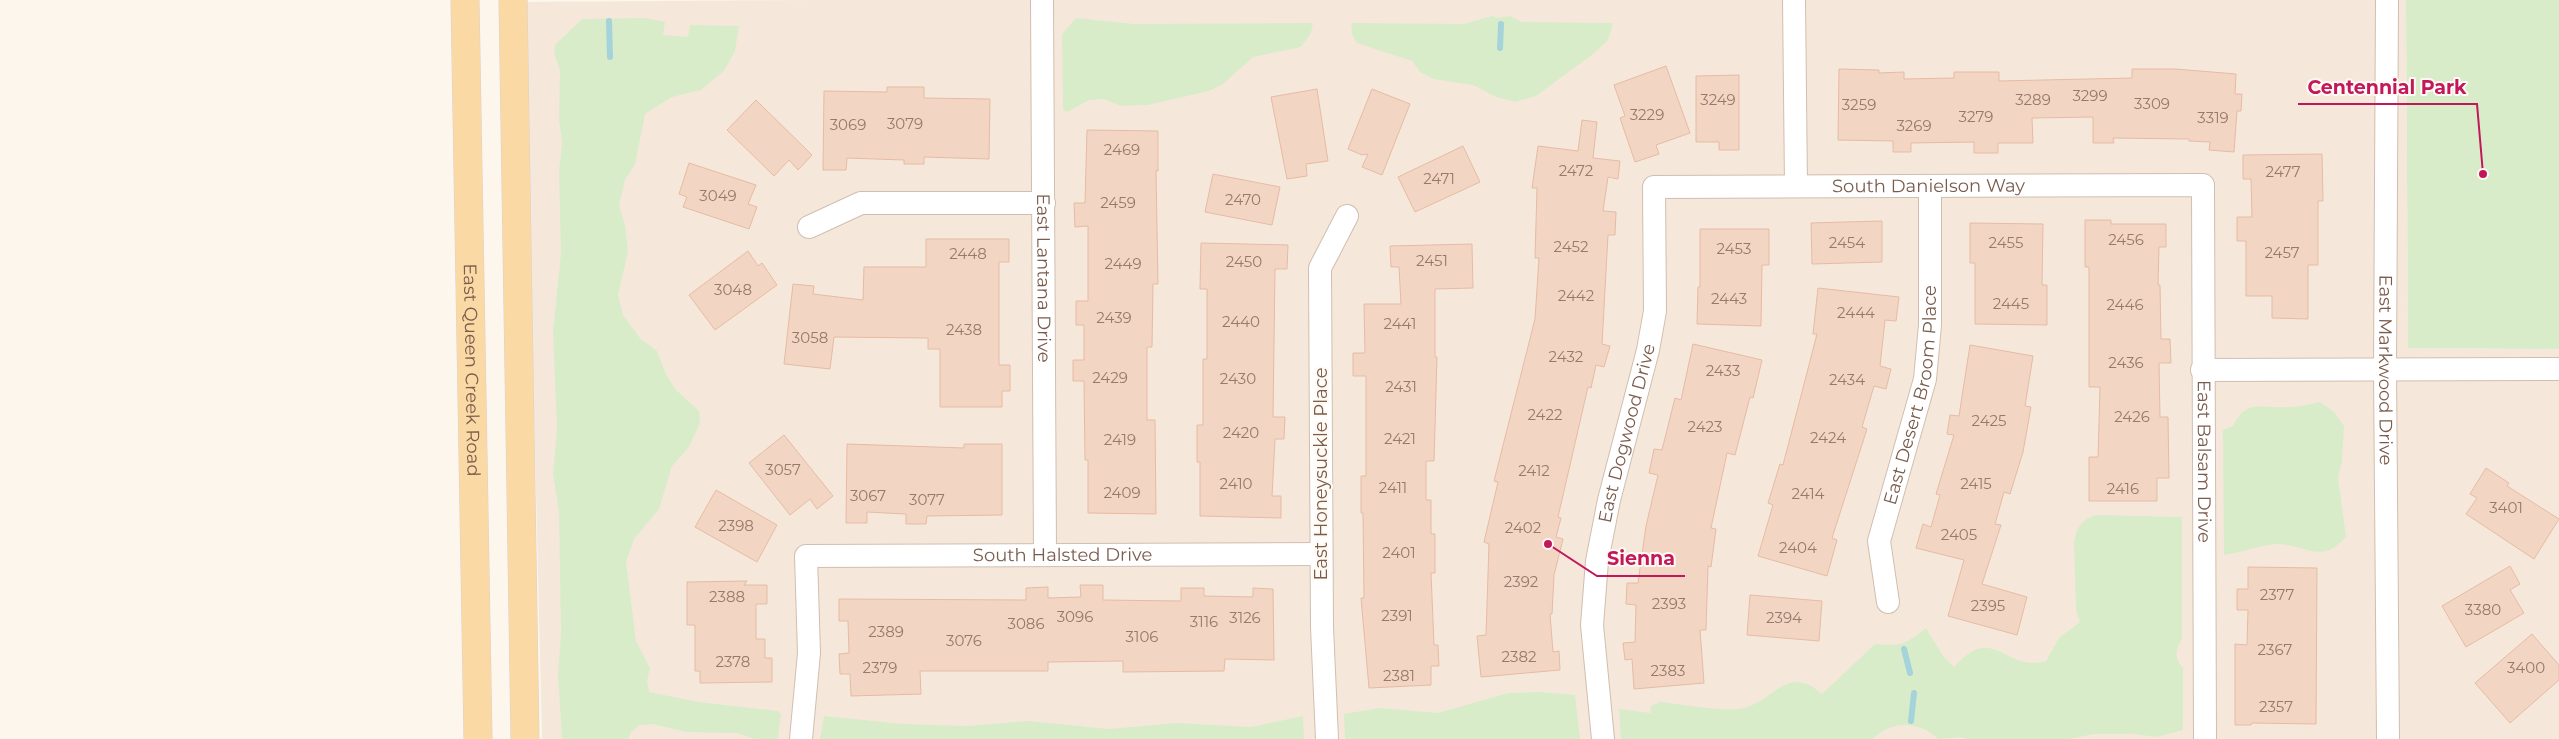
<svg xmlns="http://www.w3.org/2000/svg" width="2559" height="739" font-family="Montserrat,sans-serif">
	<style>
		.residential { fill: #f5e8da }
		.green { fill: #d8ecc9 }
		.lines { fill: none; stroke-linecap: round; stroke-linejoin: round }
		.stream { stroke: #a5d3da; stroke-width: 6 }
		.building { fill: #f3d5c3; stroke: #e6bba3 }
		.minor-casing { stroke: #d1beb0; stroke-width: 24 }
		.major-casing { stroke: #dad1cd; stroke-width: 29 }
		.minor { stroke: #fff; stroke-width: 22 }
		.major { stroke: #fbd9a5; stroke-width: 28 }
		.labels { text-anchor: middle; stroke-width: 4; stroke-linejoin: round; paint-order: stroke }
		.number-label { font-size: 15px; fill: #987a6a }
		.street-label { font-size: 18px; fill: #7a5c4d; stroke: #fffaf3 }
		.leader { fill: none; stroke: #c2185b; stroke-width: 2 }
		.callout-dot { fill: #c2185b; stroke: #fffaf3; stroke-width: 2 }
		.callout-label { font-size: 19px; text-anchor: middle; font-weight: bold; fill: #c2185b; stroke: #fffaf3; stroke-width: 4; stroke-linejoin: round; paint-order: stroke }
	</style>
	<rect width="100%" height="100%" fill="#fdf6ec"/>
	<path class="residential" d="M 815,0 L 2406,0 L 2408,348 L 2559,349 L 2559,739 L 542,739 L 524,2 Z"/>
	<path class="green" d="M 2406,0 L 2559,0 L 2559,349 L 2408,348 Z
		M 1492,16 L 1499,18 L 1510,16 L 1522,22 L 1613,23 L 1608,40 L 1593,54 L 1536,96 L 1515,102 L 1496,97 L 1473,85 L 1433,79 L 1420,72 L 1412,61 L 1357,43 L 1352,34 L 1351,23 L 1464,24 Z
		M 645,18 L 665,22 L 663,35 L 688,37 L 690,25 L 739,26 L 735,51 L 724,71 L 701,90 L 672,97 L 645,114 L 635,164 L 625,180 L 619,205 L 625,225 L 628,252 L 618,295 L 623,315 L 640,338 L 657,351 L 665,372 L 675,389 L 699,411 L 700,423 L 689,447 L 672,466 L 659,509 L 634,539 L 626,562 L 636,641 L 650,668 L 647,681 L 649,692 L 698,702 L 778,711 L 781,714 L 778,739 L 755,739 L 737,733 L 686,732 L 653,724 L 640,725 L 631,732 L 628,739 L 562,739 L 558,675 L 561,632 L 559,512 L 553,474 L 557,429 L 553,332 L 561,253 L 559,172 L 562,142 L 559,120 L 560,70 L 554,53 L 555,45 L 582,19 Z
		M 1076,18 L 1134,24 L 1313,23 L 1311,33 L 1301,47 L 1253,57 L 1223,84 L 1209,91 L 1148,105 L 1121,106 L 1104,99 L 1089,100 L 1067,112 L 1063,110 L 1062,34 Z
		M 2320,402 L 2334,412 L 2344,426 L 2342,462 L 2338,477 L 2346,537 C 2321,565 2307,545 2278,544 C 2263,544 2240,553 2224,555 L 2223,430 L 2233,426 C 2247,397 2264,409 2289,407 C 2299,407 2310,404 2320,402 Z
		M 2096,515 L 2182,517 L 2182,639 C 2175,650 2174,658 2183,668 L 2183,730 L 2157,737 L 2133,734 L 2094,734 L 2069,739 L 1967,739 L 1961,737 L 1938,739 C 1919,721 1892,720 1873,739 L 1621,739 L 1619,709 L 1650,713 L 1651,706 L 1660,702 C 1681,704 1718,711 1737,709 C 1773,706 1785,661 1822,694 L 1875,644 C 1903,646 1904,645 1926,628 L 1943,656 L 1954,667 C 1994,621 2004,673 2046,661 L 2059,638 L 2080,622 L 2076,610 L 2074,542 C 2076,528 2082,519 2096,515 Z
		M 1539,692 L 1575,695 L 1580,739 L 1345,739 L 1344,714 L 1380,708 L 1438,713 L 1508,693 Z
		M 824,716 L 903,724 L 968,726 L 1028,721 L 1109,729 L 1177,723 L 1251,727 L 1303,716 L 1304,739 L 820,739 Z"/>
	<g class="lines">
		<path class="stream" d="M 609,21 L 610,57
			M 1500,48 L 1501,24
			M 1904,649 L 1910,673
			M 1911,721 L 1914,693"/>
	</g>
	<path class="building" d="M 1666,66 L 1690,133 L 1656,145 L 1659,154 L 1635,162 L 1620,118 L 1625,116 L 1614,85 Z
		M 1839,69 L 1879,70 L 1879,73 L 1904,72 L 1904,79 L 1954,78 L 1954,72 L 1999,72 L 1999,81 L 2132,78 L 2132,69 L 2175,69 L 2236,74 L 2235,94 L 2242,94 L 2241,111 L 2237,111 L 2234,152 L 2209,150 L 2210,142 L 2189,141 L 2189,139 L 2113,138 L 2114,143 L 2093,143 L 2093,117 L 2032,118 L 2033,143 L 1998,143 L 1998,153 L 1974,153 L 1974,142 L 1911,143 L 1911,152 L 1893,152 L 1893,141 L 1838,140 Z
		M 1739,75 L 1739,150 L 1719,150 L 1719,142 L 1696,142 L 1696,76 Z
		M 887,87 L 924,87 L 924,98 L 990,99 L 989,159 L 924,157 L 924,164 L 904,164 L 904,160 L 847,158 L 846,170 L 823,170 L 824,91 L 887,92 Z
		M 1317,89 L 1328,161 L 1306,164 L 1307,176 L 1287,179 L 1271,97 Z
		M 1372,89 L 1410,104 L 1382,175 L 1362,167 L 1368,154 L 1362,155 L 1348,149 Z
		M 756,100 L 812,155 L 798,170 L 789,160 L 774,176 L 727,130 Z
		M 1582,120 L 1597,122 L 1593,158 L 1620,161 L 1618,179 L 1608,177 L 1603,211 L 1616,212 L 1615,235 L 1608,235 L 1602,344 L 1610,346 L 1604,367 L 1596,365 L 1591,388 L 1588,387 L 1558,517 L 1561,518 L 1556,537 L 1563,539 L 1554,575 L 1552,614 L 1550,614 L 1553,652 L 1559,651 L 1560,670 L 1481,677 L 1477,636 L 1486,635 L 1489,544 L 1484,542 L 1498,482 L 1494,481 L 1535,319 L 1539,258 L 1535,258 L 1537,188 L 1532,188 L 1538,146 L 1578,151 Z
		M 1087,130 L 1158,131 L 1158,171 L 1156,170 L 1158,284 L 1153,284 L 1152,347 L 1147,347 L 1147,420 L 1155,420 L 1156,514 L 1088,513 L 1088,460 L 1085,460 L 1084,381 L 1073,381 L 1073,360 L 1084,360 L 1084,325 L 1076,325 L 1076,301 L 1088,301 L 1088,226 L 1075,227 L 1074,203 L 1085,203 Z
		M 1463,146 L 1480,182 L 1415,212 L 1398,177 Z
		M 2322,154 L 2323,201 L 2318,201 L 2318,265 L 2308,265 L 2308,319 L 2272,318 L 2272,296 L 2246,296 L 2246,241 L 2237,241 L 2237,217 L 2252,217 L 2251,179 L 2243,179 L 2243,155 Z
		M 689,163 L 756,185 L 748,204 L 757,207 L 749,229 L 683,207 L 687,197 L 679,194 Z
		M 1213,174 L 1280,187 L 1272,225 L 1205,212 Z
		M 2085,220 L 2111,220 L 2111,224 L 2166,224 L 2166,247 L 2159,247 L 2158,285 L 2160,285 L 2161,339 L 2170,339 L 2171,363 L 2159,363 L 2160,417 L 2168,417 L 2169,478 L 2157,478 L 2157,501 L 2089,501 L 2089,457 L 2098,457 L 2100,387 L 2089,387 L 2089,267 L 2085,267 Z
		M 1882,221 L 1882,262 L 1812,264 L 1811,223 Z
		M 1970,223 L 2043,224 L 2042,285 L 2047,285 L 2047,325 L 1975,324 L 1975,263 L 1970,263 Z
		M 1700,229 L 1769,229 L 1769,265 L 1762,265 L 1761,326 L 1697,324 L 1698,287 L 1700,287 Z
		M 926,239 L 1009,239 L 1009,262 L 999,262 L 999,365 L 1010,365 L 1010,391 L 1002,391 L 1002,407 L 940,407 L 940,349 L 928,349 L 928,338 L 834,337 L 830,369 L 784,364 L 793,284 L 814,286 L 813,294 L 863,300 L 864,267 L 926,267 Z
		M 1201,243 L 1288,245 L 1287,269 L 1275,269 L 1273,417 L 1285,417 L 1284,439 L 1275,439 L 1272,496 L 1281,496 L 1281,518 L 1200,516 L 1200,462 L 1197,462 L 1197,425 L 1203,425 L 1203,359 L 1207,359 L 1207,289 L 1200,289 Z
		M 1472,244 L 1473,288 L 1435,289 L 1435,357 L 1437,357 L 1434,461 L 1426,461 L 1426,500 L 1431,500 L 1431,534 L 1435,534 L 1435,573 L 1431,573 L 1434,645 L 1438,645 L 1439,666 L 1431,666 L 1431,685 L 1369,688 L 1361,598 L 1364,598 L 1363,513 L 1361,513 L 1361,476 L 1366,476 L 1366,376 L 1353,376 L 1353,353 L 1365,353 L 1364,304 L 1401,304 L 1399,267 L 1391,267 L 1390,246 Z
		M 748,251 L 758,266 L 762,263 L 777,285 L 715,330 L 689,295 Z
		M 1818,288 L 1899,297 L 1896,321 L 1885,320 L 1880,366 L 1891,369 L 1886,389 L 1874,386 L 1862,427 L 1867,429 L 1832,538 L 1837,540 L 1827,576 L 1758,556 L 1773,505 L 1768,503 L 1780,464 L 1783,465 L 1817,334 L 1813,334 Z
		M 1693,344 L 1762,360 L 1753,398 L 1750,397 L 1735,455 L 1727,453 L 1711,528 L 1716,529 L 1711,567 L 1708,566 L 1706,630 L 1700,630 L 1704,683 L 1634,689 L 1632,659 L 1625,660 L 1623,643 L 1635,642 L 1636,605 L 1626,604 L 1627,583 L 1638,583 L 1646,526 L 1658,475 L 1649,473 L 1654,449 L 1662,450 L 1675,398 L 1681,400 Z
		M 1970,345 L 2033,356 L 2025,406 L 2031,407 L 2023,452 L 2010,494 L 2004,492 L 1995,524 L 2001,525 L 1982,584 L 2027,597 L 2017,635 L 1948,616 L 1964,560 L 1916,548 L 1923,524 L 1931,527 L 1940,495 L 1936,494 L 1954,435 L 1947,434 L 1950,415 L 1959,416 Z
		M 784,435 L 833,496 L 817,509 L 810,499 L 790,515 L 749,463 Z
		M 847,444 L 964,448 L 964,444 L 1002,444 L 1002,515 L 927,516 L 926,524 L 906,524 L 906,514 L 867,512 L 867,523 L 846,523 Z
		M 2486,468 L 2509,483 L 2507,486 L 2559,519 L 2534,559 L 2466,514 L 2477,498 L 2470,494 Z
		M 716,490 L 777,525 L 757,562 L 695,527 Z
		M 2510,566 L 2520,584 L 2510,590 L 2524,613 L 2466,647 L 2442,606 Z
		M 2248,567 L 2317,568 L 2316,724 L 2252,723 L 2251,725 L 2235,725 L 2235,644 L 2247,645 L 2248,610 L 2237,610 L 2237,589 L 2248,589 Z
		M 747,581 L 744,585 L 767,585 L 767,604 L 756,604 L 756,639 L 765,639 L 765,658 L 772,658 L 772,682 L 700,683 L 700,671 L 695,671 L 695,625 L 687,625 L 687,582 Z
		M 1080,585 L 1103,585 L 1103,600 L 1181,601 L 1181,588 L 1204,588 L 1204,596 L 1253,597 L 1253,588 L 1273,589 L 1274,660 L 1225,659 L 1224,671 L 1123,672 L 1123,661 L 1048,662 L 1048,671 L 920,671 L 921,694 L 851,696 L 850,674 L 840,674 L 839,654 L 849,653 L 848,621 L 839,621 L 839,599 L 1026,600 L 1026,588 L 1048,587 L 1048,598 L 1081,597 Z
		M 1750,595 L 1822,601 L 1819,641 L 1747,635 Z
		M 2532,634 L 2559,665 L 2559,680 L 2510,723 L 2475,683 Z"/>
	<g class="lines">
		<defs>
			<g id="minor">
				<path id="s1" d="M 1042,0 L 1045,555"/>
				<path d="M 1794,0 L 1796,186"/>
				<path id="s2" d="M 2387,0 L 2385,370 L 2388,739"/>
				<path d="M 809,227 L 861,203 L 1044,203"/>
				<path d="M 2202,370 L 2559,369"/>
				<path id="s3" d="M 1888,602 L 1879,541 L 1925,379 L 1930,325 L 1930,186"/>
				<path id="s4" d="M 801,739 L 809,653 L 806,556 L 1321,554"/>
				<path d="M 1327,739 L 1322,627 L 1320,268 L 1347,216"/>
				<path id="s5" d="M 1603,739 L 1592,625 L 1597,561 L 1609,500 L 1648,350 L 1655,311 L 1654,187 L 2203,185 L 2205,739"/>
			</g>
			<g id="major">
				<path id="s6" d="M 465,0 L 478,739"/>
				<path d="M 513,0 L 525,739"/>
			</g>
		</defs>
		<use href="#minor" class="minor-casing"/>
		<use href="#major" class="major-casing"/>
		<use href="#minor" class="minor"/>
		<use href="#major" class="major"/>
	</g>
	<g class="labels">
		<g class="number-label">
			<text x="2090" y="101">3299</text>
			<text x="1718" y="105">3249</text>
			<text x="2033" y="105">3289</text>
			<text x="2152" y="109">3309</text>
			<text x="1859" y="110">3259</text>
			<text x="1647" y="120">3229</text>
			<text x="1976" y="122">3279</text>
			<text x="2213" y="123">3319</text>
			<text x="905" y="129">3079</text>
			<text x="848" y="130">3069</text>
			<text x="1914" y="131">3269</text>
			<text x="1122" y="155">2469</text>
			<text x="1576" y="176">2472</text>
			<text x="2283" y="177">2477</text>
			<text x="1439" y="184">2471</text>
			<text x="718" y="201">3049</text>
			<text x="1243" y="205">2470</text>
			<text x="1118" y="208">2459</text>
			<text x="2126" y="245">2456</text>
			<text x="1847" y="248">2454</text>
			<text x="2006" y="248">2455</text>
			<text x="1571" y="252">2452</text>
			<text x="1734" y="254">2453</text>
			<text x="2282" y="258">2457</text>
			<text x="968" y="259">2448</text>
			<text x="1432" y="266">2451</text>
			<text x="1244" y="267">2450</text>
			<text x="1123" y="269">2449</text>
			<text x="733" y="295">3048</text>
			<text x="1576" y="301">2442</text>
			<text x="1729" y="304">2443</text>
			<text x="2011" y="309">2445</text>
			<text x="2125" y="310">2446</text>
			<text x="1856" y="318">2444</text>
			<text x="1114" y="323">2439</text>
			<text x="1241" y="327">2440</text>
			<text x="1400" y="329">2441</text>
			<text x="964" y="335">2438</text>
			<text x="810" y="343">3058</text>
			<text x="1566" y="362">2432</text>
			<text x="2126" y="368">2436</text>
			<text x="1723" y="376">2433</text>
			<text x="1110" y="383">2429</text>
			<text x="1238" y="384">2430</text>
			<text x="1847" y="385">2434</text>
			<text x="1401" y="392">2431</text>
			<text x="1545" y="420">2422</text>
			<text x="2132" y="422">2426</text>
			<text x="1989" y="426">2425</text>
			<text x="1705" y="432">2423</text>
			<text x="1241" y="438">2420</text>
			<text x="1828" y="443">2424</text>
			<text x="1400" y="444">2421</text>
			<text x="1120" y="445">2419</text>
			<text x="783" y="475">3057</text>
			<text x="1534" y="476">2412</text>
			<text x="1236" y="489">2410</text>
			<text x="1976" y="489">2415</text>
			<text x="1393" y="493">2411</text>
			<text x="2123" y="494">2416</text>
			<text x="1122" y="498">2409</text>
			<text x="1808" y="499">2414</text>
			<text x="868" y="501">3067</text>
			<text x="927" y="505">3077</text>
			<text x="2506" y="513">3401</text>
			<text x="736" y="531">2398</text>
			<text x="1523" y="533">2402</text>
			<text x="1959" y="540">2405</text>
			<text x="1798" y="553">2404</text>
			<text x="1399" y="558">2401</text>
			<text x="1521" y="587">2392</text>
			<text x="2277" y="600">2377</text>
			<text x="727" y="602">2388</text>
			<text x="1669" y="609">2393</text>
			<text x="1988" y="611">2395</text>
			<text x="2483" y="615">3380</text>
			<text x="1397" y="621">2391</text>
			<text x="1075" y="622">3096</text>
			<text x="1245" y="623">3126</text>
			<text x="1784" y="623">2394</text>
			<text x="1204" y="627">3116</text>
			<text x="1026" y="629">3086</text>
			<text x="886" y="637">2389</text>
			<text x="1142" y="642">3106</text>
			<text x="964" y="646">3076</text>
			<text x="2275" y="655">2367</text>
			<text x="1519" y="662">2382</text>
			<text x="733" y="667">2378</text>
			<text x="880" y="673">2379</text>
			<text x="2526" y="673">3400</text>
			<text x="1668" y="676">2383</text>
			<text x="1399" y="681">2381</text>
			<text x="2276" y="712">2357</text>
		</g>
		<g class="street-label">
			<text dy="6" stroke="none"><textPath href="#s5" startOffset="834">South Danielson Way</textPath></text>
			<text dy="6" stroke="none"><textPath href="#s1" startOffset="278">East Lantana Drive</textPath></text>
			<text dy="6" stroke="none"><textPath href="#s6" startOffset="370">East Queen Creek Road</textPath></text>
			<text dy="6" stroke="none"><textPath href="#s2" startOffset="370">East Markwood Drive</textPath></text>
			<text dy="6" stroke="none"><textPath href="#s3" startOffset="212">East Desert Broom Place</textPath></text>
			<text dy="6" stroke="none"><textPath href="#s5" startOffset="310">East Dogwood Drive</textPath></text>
			<text dy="6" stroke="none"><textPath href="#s5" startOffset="1385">East Balsam Drive</textPath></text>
			<text transform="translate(1321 474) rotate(-90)" y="6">East Honeysuckle Place</text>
			<text dy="6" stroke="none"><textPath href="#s4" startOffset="440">South Halsted Drive</textPath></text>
		</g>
	</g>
	<path class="leader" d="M2483 174L2477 104H2298M1548 544L1597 576H1685"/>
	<g class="callout-dot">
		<circle cx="2483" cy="174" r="5"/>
		<circle cx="1548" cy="544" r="5"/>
	</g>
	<g class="callout-label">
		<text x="2387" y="94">Centennial Park</text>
		<text x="1641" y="565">Sienna</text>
	</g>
</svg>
